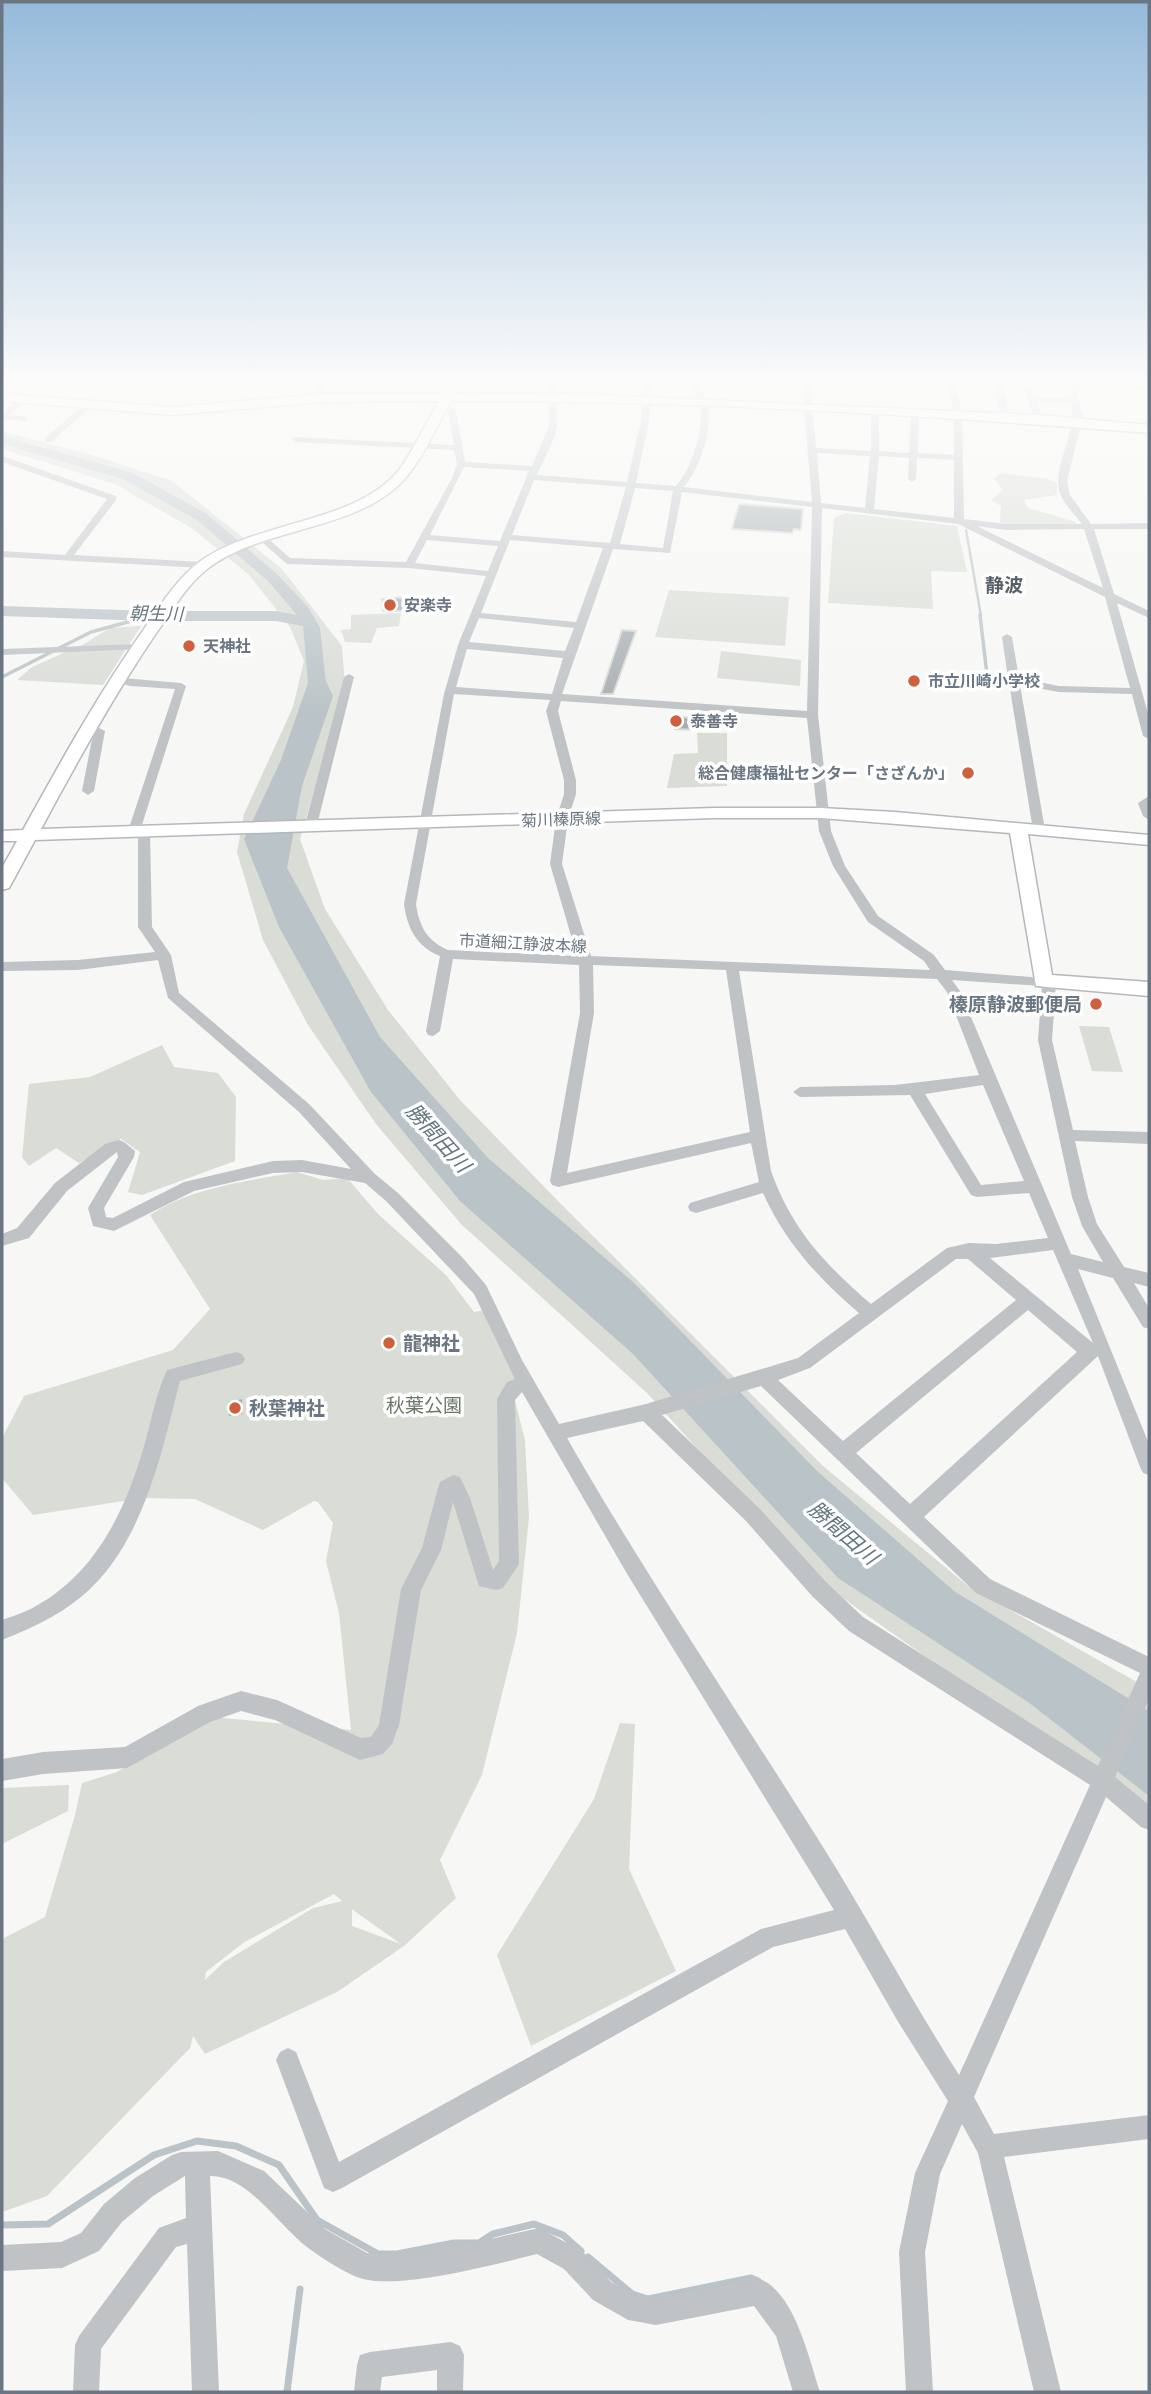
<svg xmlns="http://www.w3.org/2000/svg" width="1151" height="2394" font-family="'Noto Sans','Noto Sans JP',sans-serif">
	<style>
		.green { fill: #d9ddd6; fill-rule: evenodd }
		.water { fill: #bac3c7 }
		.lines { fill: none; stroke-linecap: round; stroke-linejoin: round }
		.stream-far2 { stroke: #bac3c7; stroke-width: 2.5 }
		.stream-far1 { stroke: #bac3c7; stroke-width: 3.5 }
		.stream { stroke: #bac3c7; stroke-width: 7 }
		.river { fill: #bac3c7; fill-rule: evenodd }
		.building { fill: #a7aeb3; stroke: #d9d9d7; stroke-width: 2 }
		.secondary-casing { stroke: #b4b8bc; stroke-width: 3 }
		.street { fill: #bfc3c6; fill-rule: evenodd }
		.secondary { fill: #fff; fill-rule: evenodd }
		.poi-dot { fill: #ce603d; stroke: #fff; stroke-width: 2.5 }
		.labels { text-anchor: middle; stroke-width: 7; stroke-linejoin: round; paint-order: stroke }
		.far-poi-label { font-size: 16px; font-weight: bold; fill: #6a7782; stroke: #fff; text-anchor: start }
		.far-street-label { font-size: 16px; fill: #6a7782; stroke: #fff }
		.far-water-label { font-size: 18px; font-style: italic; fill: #66777e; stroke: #fff }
		.far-quarter-label { font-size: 19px; font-weight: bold; fill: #576068; stroke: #fff }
		.poi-label { font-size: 19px; font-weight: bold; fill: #6a7782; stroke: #fff; text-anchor: start }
		.park-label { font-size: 19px; fill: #6b7a68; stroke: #fff }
		.water-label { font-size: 21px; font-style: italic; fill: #66777e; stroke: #fff }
	</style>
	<rect width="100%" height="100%" fill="#f7f7f5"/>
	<path class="green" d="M 2,431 L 95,456 L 172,481 L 282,569 L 342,646 L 345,686 L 300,839 L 325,909 L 388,1010 L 460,1100 L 557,1200 L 823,1466 L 968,1586 L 1149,1689 L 1149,1805 L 946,1671 L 813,1577 L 647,1393 L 461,1224 L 376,1124 L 308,1025 L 263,940 L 237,852 L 244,814 L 293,707 L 304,661 L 290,627 L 249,575 L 193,529 L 115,484 L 2,449 Z
		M 1001,473 L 1048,479 L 1057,483 L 1057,495 L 1024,500 L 1028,508 L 1076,522 L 1077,527 L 1006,527 L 1000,522 L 1001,506 L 991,500 L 1003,490 L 994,478 Z
		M 846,513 L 957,526 L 967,572 L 931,571 L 933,609 L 828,603 L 834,518 Z
		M 669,590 L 789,597 L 785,646 L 655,637 Z
		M 401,613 L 399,626 L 377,628 L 371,643 L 345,642 L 341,630 L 351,629 L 351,615 Z
		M 141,626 L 103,685 L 17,680 L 32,667 L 84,644 L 110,628 Z
		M 721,651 L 801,660 L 800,686 L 717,678 Z
		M 697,733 L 727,733 L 727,786 L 667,788 L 674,754 L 698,753 Z
		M 1079,1026 L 1109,1027 L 1123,1072 L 1092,1071 Z
		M 162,1045 L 174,1067 L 218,1073 L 236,1097 L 235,1161 L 142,1195 L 128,1192 L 140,1152 L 121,1139 L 79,1163 L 56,1148 L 29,1166 L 22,1157 L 29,1084 L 90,1077 Z
		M 297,1172 L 323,1180 L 347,1178 L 378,1214 L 446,1275 L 474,1312 L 490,1309 L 528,1383 L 512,1389 L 525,1440 L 529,1518 L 517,1633 L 482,1775 L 440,1860 L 456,1898 L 404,1946 L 337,1992 L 205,2054 L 193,2036 L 190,2048 L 47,2196 L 2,2212 L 2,1939 L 45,1917 L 75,1815 L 82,1783 L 117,1772 L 212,1717 L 351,1730 L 339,1613 L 326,1561 L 333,1523 L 318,1502 L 314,1501 L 263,1530 L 195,1499 L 143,1498 L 33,1515 L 2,1478 L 2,1438 L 24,1396 L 173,1350 L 210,1309 L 150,1215 C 192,1187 248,1181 297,1172 ZM 334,1894 L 342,1901 L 313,1908 L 224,1962 L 205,1980 L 206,1972 L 243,1943 ZM 352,1910 L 353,1910 L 401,1944 L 352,1926 Z
		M 620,1723 L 635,1724 L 629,1869 L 676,1971 L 531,2046 L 497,1955 L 594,1799 Z
		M 69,1785 L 68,1811 L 2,1844 L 2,1788 Z"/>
	<path class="water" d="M 316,660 L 333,696 L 302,786 L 287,868 L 380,1037 L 488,1158 L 633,1282 L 817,1471 L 954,1591 L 1149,1711 L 1149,1796 L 1028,1702 L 838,1578 L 633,1354 L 460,1201 L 371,1092 L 279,927 L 244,839 L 281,760 Z"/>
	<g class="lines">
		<path class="stream-far2" d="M 966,530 L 981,616"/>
		<path class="stream-far1" d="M 980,615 L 987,675
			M 2,677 L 91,632 L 150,616"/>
		<path class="stream" d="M 2,2225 L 48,2224 L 154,2155 L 197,2141 L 236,2146 L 279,2165 L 317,2220 L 378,2254 L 397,2254 L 454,2243 L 479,2243 L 493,2234 L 534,2224 L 563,2235 L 581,2251
			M 588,2257 L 632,2294 L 648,2299 L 751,2278 L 758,2281
			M 287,2392 L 300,2289"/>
		<path class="river" d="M 2,436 L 133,473 L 207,514 L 278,575 L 308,607 L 320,628 L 327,693 L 324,697 L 318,698 L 309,693 L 303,626 L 276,621 L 150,621 L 2,616 L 2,606 L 150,611 L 276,611 L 297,615 L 268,581 L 197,520 L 123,479 L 2,444 Z"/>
	</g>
	<path class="building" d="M 739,504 L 803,509 L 801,530 L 794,529 L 792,533 L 732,529 Z
		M 406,597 L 407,611 L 383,611 L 382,599 Z
		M 622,630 L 636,631 L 613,694 L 601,694 Z
		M 676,717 L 697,718 L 697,730 L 675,729 Z
		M 243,1398 L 243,1415 L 228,1417 L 228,1401 Z"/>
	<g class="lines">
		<defs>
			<path id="secondary" d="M 456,383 L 460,386 L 455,394 L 552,393 L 1039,415 L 1149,425 L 1149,433 C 917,415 684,400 451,401 C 437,425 425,454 408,475 C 362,532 264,525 207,569 C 186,586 172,610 157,632 C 114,695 77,762 41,829 L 714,808 L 821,808 L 895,812 L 1149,835 L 1149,845 L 1028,834 L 1052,975 L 1149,982 L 1149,996 L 1036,986 L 1010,833 L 821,818 L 714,818 L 35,840 L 9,888 L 2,890 L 2,868 L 17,841 L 2,841 L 2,831 L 23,830 C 61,761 99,693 144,629 C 160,606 175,581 198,563 C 253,521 356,524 399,470 C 414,449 426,423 439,401 L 323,402 L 173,415 L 2,401 L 2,394 L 173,407 L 323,394 L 443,394 L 450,384 Z"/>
		</defs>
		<use href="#secondary" class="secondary-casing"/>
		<path class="street" d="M 315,383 L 323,383 L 326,400 L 319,398 Z
			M 548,383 L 556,383 L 557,426 L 554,438 L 537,475 L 627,482 L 641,421 L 643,383 L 651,383 L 649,421 L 636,483 L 676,486 C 692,467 706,427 699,402 C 697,396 691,389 687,383 L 695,383 C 699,389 705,396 707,402 C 714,427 700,468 684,487 L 812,502 L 802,383 L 810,383 L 816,448 L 871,451 L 871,412 L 875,410 L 879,412 L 879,451 L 909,453 L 911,414 L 915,412 L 919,414 L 918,453 L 954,455 L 954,415 L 948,383 L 956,383 L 962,415 L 964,519 L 1006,524 L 1082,524 C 1075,515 1066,506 1061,496 C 1049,471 1079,432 1071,402 L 1036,402 L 1043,419 L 1036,421 L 1020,383 L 1028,383 L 1034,398 L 1070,398 L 1073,383 L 1081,383 L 1077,394 L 1083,416 L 1067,481 L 1070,495 L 1091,524 L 1149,523 L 1149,529 L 1094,529 L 1114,594 L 1149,611 L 1149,618 L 1117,603 L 1149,717 L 1149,739 L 1143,736 L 1132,694 L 1059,692 L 1020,685 L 1045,830 L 1039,834 L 1033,830 L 1009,683 L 1007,680 L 1008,678 L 1002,637 L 1007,634 L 1012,637 L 1019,678 L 1059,686 L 1130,688 L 1105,597 L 958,524 L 822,508 L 818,715 L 831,831 L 845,866 L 878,916 L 934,955 L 945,970 L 1054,979 L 1056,982 L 1052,1040 L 1073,1130 L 1149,1132 L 1149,1144 L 1075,1141 L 1088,1197 L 1097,1224 L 1124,1267 L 1149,1273 L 1149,1287 L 1134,1283 L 1149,1308 L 1149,1329 L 1143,1327 L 1113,1278 L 1078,1269 L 1149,1444 L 1149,1475 L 1143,1473 L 1140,1467 L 1098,1356 L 924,1517 L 990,1579 L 1149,1657 L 1149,1699 L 1115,1777 L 1149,1805 L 1149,1830 L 1141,1827 L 1106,1797 L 974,2097 L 994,2134 L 1149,2115 L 1149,2139 L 1004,2157 L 1061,2392 L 1034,2392 L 978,2153 L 962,2124 L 940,2174 L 925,2252 L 933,2392 L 906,2392 L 899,2252 L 915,2173 L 948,2101 L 897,2020 L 845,1929 L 773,1947 L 342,2188 L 333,2192 L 324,2188 L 276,2060 L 280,2052 L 288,2048 L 296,2052 L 339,2162 L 761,1929 L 834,1910 L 626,1572 L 522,1392 L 515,1400 L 519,1564 L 503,1588 L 496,1590 L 479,1586 L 453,1502 L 441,1550 L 421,1590 L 399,1725 L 392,1744 L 383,1754 L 360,1760 L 275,1720 L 241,1711 L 210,1722 L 127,1768 L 43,1774 L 2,1781 L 2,1759 L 43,1752 L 125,1747 L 198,1706 L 241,1691 L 277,1700 L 361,1738 L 371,1737 L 379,1725 L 401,1589 L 422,1548 L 438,1488 L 440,1482 L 453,1475 L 460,1477 L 470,1498 L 493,1570 L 499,1561 L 497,1399 L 507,1382 L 515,1379 L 474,1294 L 386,1201 L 365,1183 L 302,1172 L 273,1173 L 194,1191 L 114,1231 L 93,1226 L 88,1208 L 118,1157 L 117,1152 L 67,1191 L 29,1238 L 2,1246 L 2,1234 L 17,1228 L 55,1183 L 105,1144 L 119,1140 L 124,1142 L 135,1151 L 134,1157 L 104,1208 L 106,1217 L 113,1218 L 184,1182 L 273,1161 L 302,1160 L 351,1169 L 299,1112 L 168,998 L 158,960 L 78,970 L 2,971 L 2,962 L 78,960 L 155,952 L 138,927 L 138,834 L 130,834 L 128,831 L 175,689 L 130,686 L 112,681 L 112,677 L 181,683 L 186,686 L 141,828 L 150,831 L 152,927 L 171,955 L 179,993 L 309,1104 L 375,1174 L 398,1193 L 462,1257 L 486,1285 L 522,1360 L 559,1424 L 646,1404 L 798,1358 L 859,1313 C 818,1278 785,1242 763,1193 L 696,1213 L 690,1211 L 688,1207 L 690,1203 L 759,1182 L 751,1143 L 558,1187 L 552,1185 L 550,1181 L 580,1013 L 579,965 L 453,959 L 440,1031 L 433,1036 L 428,1035 L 426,1031 L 440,956 C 417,947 407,928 404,904 L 444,694 L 458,645 L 486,576 L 409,568 L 287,564 L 255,536 L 263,534 L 290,558 L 406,562 L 452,478 L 457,464 L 454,450 L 296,442 L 292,439 L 293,437 L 454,445 L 448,410 L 452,408 L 456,410 L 465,462 L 532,466 L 549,426 ZM 817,453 L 870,456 L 865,508 L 821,503 ZM 879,456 L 909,458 L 908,479 L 912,482 L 916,479 L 917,458 L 954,460 L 954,518 L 874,509 ZM 464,467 L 529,471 L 500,541 L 430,535 ZM 534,480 L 626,487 L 610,543 L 512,535 ZM 635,488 L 673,491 L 663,548 L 620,544 ZM 682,492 L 812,507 L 807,711 L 562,694 L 613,549 L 670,553 ZM 977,526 L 1006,530 L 1084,529 L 1103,588 ZM 427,540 L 498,546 L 488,571 L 415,563 ZM 510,540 L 603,548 L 576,622 L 481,613 ZM 479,618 L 574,628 L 565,651 L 469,642 ZM 467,649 L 563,658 L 552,694 L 456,687 ZM 454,694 L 550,700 L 546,711 L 564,780 L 564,794 L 556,819 L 550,864 L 577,956 L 448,950 C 427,941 419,926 416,904 ZM 561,701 L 807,718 L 819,831 L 833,866 L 868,922 L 924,961 L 930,970 L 591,956 L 562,864 L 568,819 L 576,794 L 576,780 L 558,711 ZM 593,965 L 726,970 L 750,1132 L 567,1173 L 594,1013 ZM 739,971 L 937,979 L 947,992 L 979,1075 L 895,1085 L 800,1087 L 793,1092 L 800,1097 L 910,1095 L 971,1195 L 977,1197 L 1029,1193 L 1048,1238 L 996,1244 L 969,1243 L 947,1248 L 871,1304 C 825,1264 792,1230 771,1171 ZM 952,980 L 1042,986 L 1038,1040 L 1072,1197 L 1082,1226 L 1103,1262 L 1071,1254 L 960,991 ZM 983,1085 L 1024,1181 L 981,1185 L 925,1094 ZM 1053,1250 L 1093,1343 L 990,1258 ZM 956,1259 L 968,1259 L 1016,1300 L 843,1441 L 778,1380 L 810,1368 ZM 1028,1310 L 1077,1352 L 910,1504 L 856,1453 ZM 761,1386 L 976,1593 L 1140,1673 L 1098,1766 L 863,1617 L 826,1582 L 760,1509 L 662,1415 ZM 643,1421 L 746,1521 L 812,1596 L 849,1631 L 1090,1785 L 959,2075 C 911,2000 870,1922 823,1847 C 738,1711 647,1578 567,1438 Z
			M 994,383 L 1002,383 L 1007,398 L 1008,420 L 1001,418 Z
			M 1086,383 L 1149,387 L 1149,391 L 1090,385 Z
			M 21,396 L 28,398 L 9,415 L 27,417 L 27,421 L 2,419 L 2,413 Z
			M 87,402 L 94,404 L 51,442 L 45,442 L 45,438 Z
			M 2,456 L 116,496 L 116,500 L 74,555 L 204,562 L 209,565 L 204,568 L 2,557 L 2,551 L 65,555 L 107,499 L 2,462 Z
			M 138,644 L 143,647 L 142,649 L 2,655 L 2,649 Z
			M 349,674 L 354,677 L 317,825 L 311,829 L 307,828 L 305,825 L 344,677 Z
			M 85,727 L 99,728 L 105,731 L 94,791 L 88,795 L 82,791 L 93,734 L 81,732 L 81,728 Z
			M 1149,796 L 1149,820 L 1143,816 L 1138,803 Z
			M 236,1352 L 242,1354 L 245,1359 L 242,1364 L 180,1381 C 161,1454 143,1546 81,1597 C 58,1616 30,1629 2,1640 L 2,1620 C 13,1616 26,1612 36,1606 C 96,1573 126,1509 144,1446 C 151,1422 156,1393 167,1370 Z
			M 218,2151 L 264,2171 L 325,2229 L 367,2253 L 393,2255 L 473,2243 L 539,2228 L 582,2251 L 611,2282 L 632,2295 L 656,2299 L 760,2279 C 795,2293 809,2359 820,2392 L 793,2392 L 776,2336 L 754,2306 L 656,2325 L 628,2320 L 593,2300 L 564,2269 L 537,2254 C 496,2264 402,2289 363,2279 C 348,2275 320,2257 307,2247 C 279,2226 248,2175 210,2176 L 219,2392 L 192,2392 L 187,2244 L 176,2247 L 101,2349 L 99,2392 L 73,2392 L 75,2345 L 79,2336 L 159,2228 L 186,2218 L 185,2176 L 153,2196 L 122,2222 L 99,2251 L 62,2268 L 2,2271 L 2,2245 L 61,2242 L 81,2233 L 104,2204 L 135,2178 L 172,2155 L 181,2152 Z
			M 451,2342 L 460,2346 L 464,2355 L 463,2392 L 437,2392 L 437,2370 L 382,2377 L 380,2392 L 354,2392 L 357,2365 L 360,2355 L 370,2352 Z"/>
		<use href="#secondary" class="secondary"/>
	</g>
	<linearGradient id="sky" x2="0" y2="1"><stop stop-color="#95badb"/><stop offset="0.53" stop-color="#fbfbfa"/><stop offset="1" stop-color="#fbfbfa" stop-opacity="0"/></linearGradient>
	<rect width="1151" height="718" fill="url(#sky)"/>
	<g class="poi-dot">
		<circle cx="390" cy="605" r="7"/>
		<circle cx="189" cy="646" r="7"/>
		<circle cx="914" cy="681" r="7"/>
		<circle cx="676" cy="721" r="7"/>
		<circle cx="968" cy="773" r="7"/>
		<circle cx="1096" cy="1004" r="7"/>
		<circle cx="389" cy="1343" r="7"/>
		<circle cx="235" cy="1408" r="7"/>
	</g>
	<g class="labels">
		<g class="far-poi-label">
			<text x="404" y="611">安楽寺</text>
			<text x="203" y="652">天神社</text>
			<text x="928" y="687">市立川崎小学校</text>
			<text x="690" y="727">泰善寺</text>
			<text x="954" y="779" text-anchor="end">総合健康福祉センター「さざんか」</text>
		</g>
		<g class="far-street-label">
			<text transform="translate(561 819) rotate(-2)" y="6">菊川榛原線</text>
			<text transform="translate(523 943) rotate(3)" y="6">市道細江静波本線</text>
		</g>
		<g class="far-water-label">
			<text transform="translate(156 614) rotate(1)" y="6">朝生川</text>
		</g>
		<g class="far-quarter-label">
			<text x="1004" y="592">静波</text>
		</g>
		<g class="poi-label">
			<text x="1082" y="1011" text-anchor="end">榛原静波郵便局</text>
			<text x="403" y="1350">龍神社</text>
			<text x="249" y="1415">秋葉神社</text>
		</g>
		<g class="park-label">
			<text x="424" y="1412">秋葉公園</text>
		</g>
		<g class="water-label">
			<text transform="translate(438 1138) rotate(48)" y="7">勝間田川</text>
			<text transform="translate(843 1533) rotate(41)" y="7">勝間田川</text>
		</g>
	</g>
	<rect width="1151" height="2394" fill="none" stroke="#6a7782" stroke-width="7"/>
</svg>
